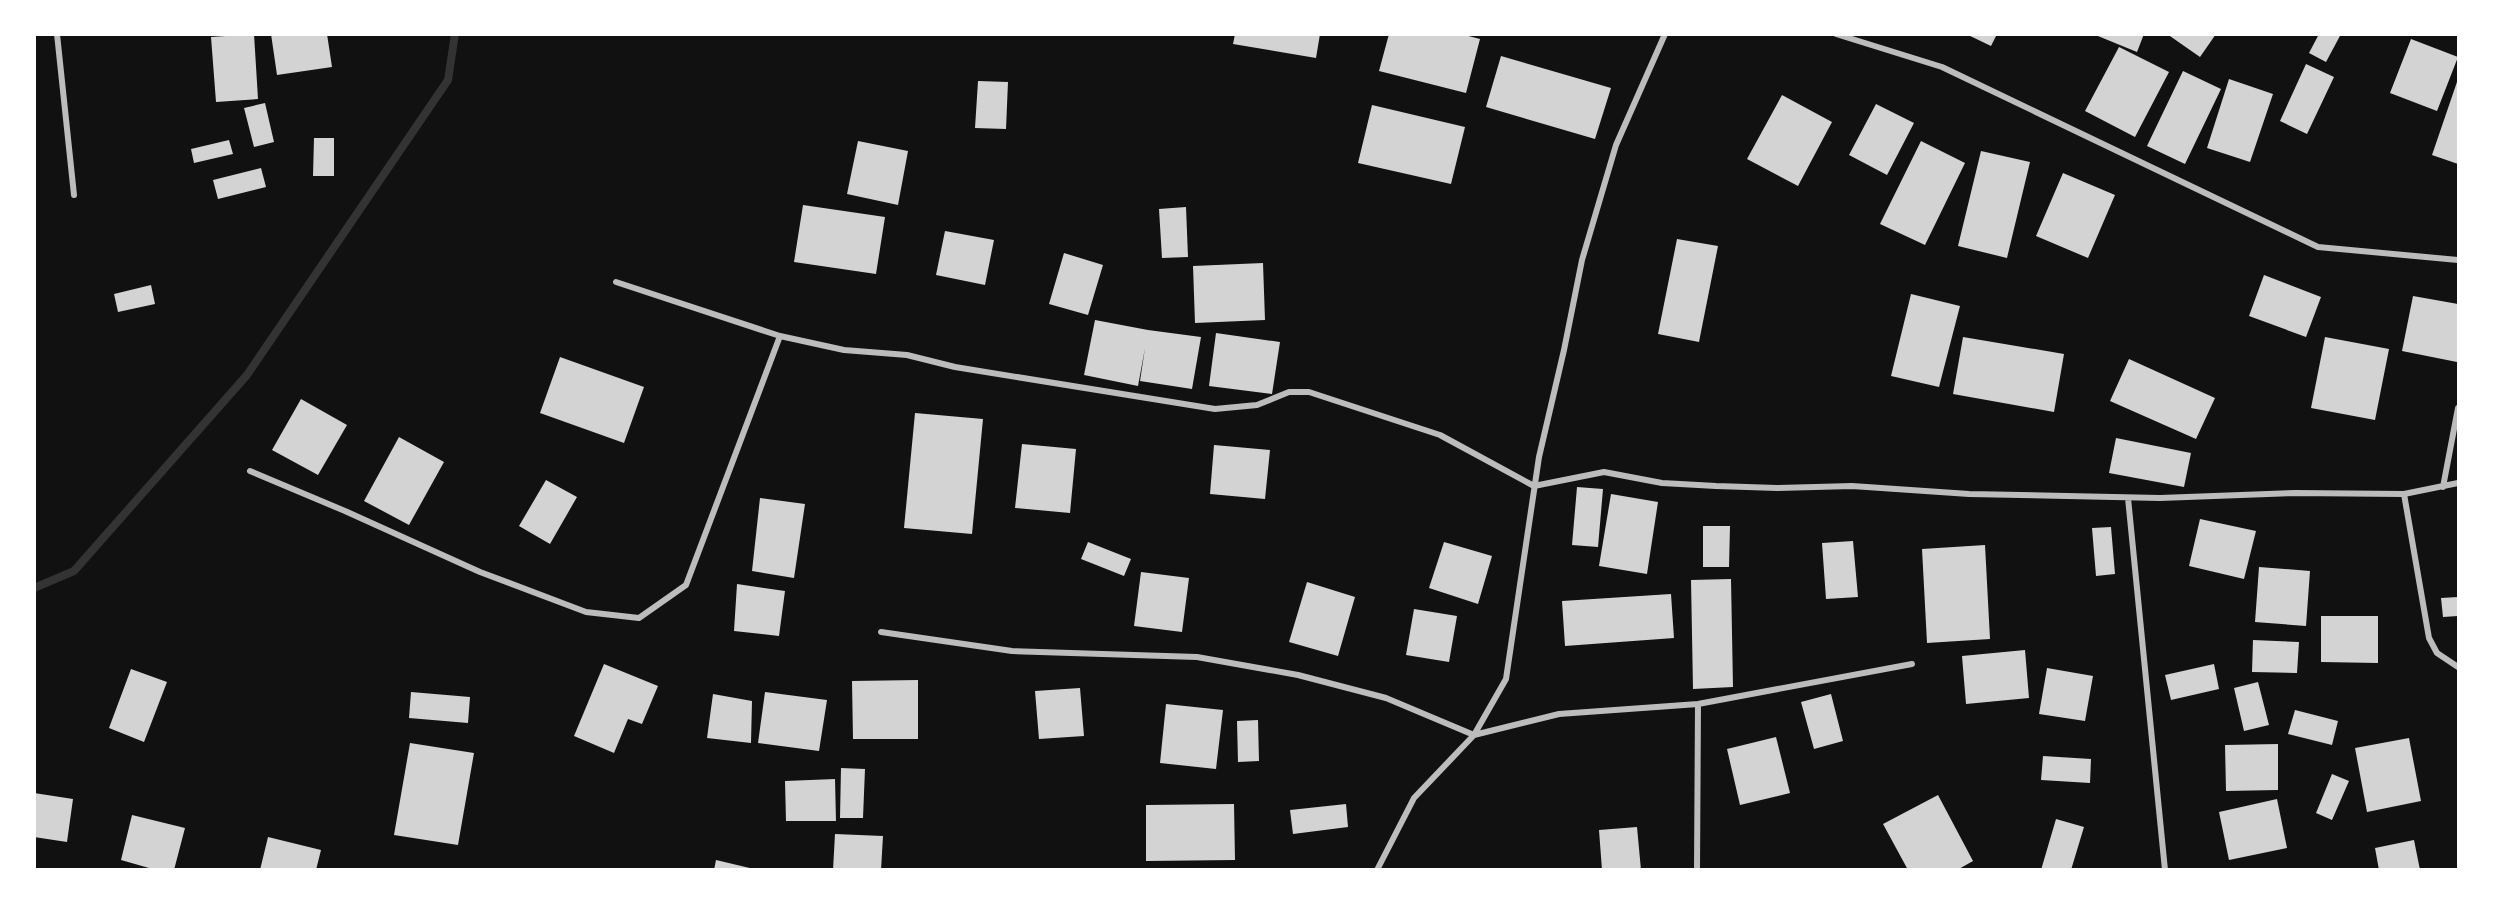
<svg xmlns="http://www.w3.org/2000/svg" width="2493" height="904" font-family="Barlow,sans-serif">
	<style>
		.lines { fill: none; stroke-linecap: round; stroke-linejoin: round }
		.stream { stroke: #333; stroke-width: 8 }
		.building { fill: #d3d3d3 }
		.minor { stroke: #bcbcbc; stroke-width: 6 }
	</style>
	<rect width="100%" height="100%" fill="#111"/>
	<g class="lines">
		<path class="stream" d="M 34,588 L 74,571 L 247,375 L 448,80 L 455,34"/>
	</g>
	<path class="building" d="M 254,34 L 258,99 L 216,102 L 211,37 Z
		M 271,34 L 327,34 L 332,67 L 277,75 Z
		M 1235,34 L 1320,34 L 1316,58 L 1233,44 Z
		M 1389,34 L 1461,34 L 1480,39 L 1466,93 L 1379,71 Z
		M 1966,34 L 1997,34 L 1991,46 Z
		M 2093,34 L 2144,34 L 2137,52 Z
		M 2167,34 L 2216,34 L 2200,57 Z
		M 2319,34 L 2341,34 L 2326,62 L 2309,53 Z
		M 2411,39 L 2458,57 L 2437,111 L 2390,93 Z
		M 2119,47 L 2169,72 L 2135,137 L 2085,111 Z
		M 1501,56 L 1611,88 L 1595,139 L 1486,107 Z
		M 2306,64 L 2334,77 L 2307,134 L 2280,121 Z
		M 2183,71 L 2221,89 L 2185,164 L 2147,146 Z
		M 2229,79 L 2273,94 L 2250,162 L 2207,148 Z
		M 2458,79 L 2458,164 L 2432,155 Z
		M 978,81 L 1008,82 L 1006,129 L 975,128 Z
		M 1782,95 L 1832,122 L 1798,186 L 1747,159 Z
		M 265,103 L 274,142 L 254,147 L 244,108 Z
		M 1876,104 L 1914,123 L 1887,175 L 1849,155 Z
		M 1372,105 L 1465,127 L 1451,184 L 1358,163 Z
		M 314,138 L 334,138 L 334,176 L 313,176 Z
		M 229,140 L 233,154 L 194,163 L 191,149 Z
		M 858,141 L 908,151 L 898,205 L 847,194 Z
		M 1921,141 L 1965,163 L 1925,245 L 1880,224 Z
		M 1981,151 L 2030,162 L 2007,258 L 1958,246 Z
		M 261,168 L 266,187 L 218,199 L 213,180 Z
		M 2063,173 L 2115,195 L 2088,258 L 2036,236 Z
		M 803,205 L 885,217 L 876,274 L 794,262 Z
		M 1186,207 L 1188,257 L 1162,258 L 1159,209 Z
		M 945,231 L 994,240 L 985,285 L 936,275 Z
		M 1677,239 L 1718,246 L 1699,342 L 1658,334 Z
		M 1064,253 L 1103,265 L 1088,315 L 1049,304 Z
		M 1263,263 L 1265,320 L 1195,323 L 1193,266 Z
		M 2264,275 L 2321,297 L 2306,337 L 2249,316 Z
		M 151,285 L 155,304 L 118,312 L 114,294 Z
		M 1911,294 L 1960,306 L 1939,387 L 1891,376 Z
		M 2413,296 L 2458,304 L 2457,362 L 2402,351 Z
		M 1095,320 L 1148,330 L 1201,337 L 1192,389 L 1140,381 L 1145,348 L 1138,386 L 1084,375 Z
		M 1216,333 L 1280,342 L 1272,394 L 1209,386 Z
		M 1963,337 L 2064,354 L 2054,412 L 1953,394 Z
		M 2325,337 L 2389,349 L 2375,420 L 2311,408 Z
		M 560,357 L 644,387 L 624,443 L 540,413 Z
		M 2129,359 L 2215,398 L 2196,439 L 2110,401 Z
		M 301,399 L 347,425 L 318,475 L 272,450 Z
		M 915,413 L 983,419 L 972,534 L 904,528 Z
		M 399,437 L 444,462 L 409,525 L 364,501 Z
		M 2116,438 L 2191,453 L 2184,487 L 2109,473 Z
		M 1022,444 L 1076,449 L 1070,513 L 1015,508 Z
		M 1214,445 L 1270,450 L 1265,499 L 1210,494 Z
		M 546,480 L 577,497 L 550,544 L 519,526 Z
		M 1577,487 L 1603,489 L 1598,547 L 1572,545 Z
		M 1611,494 L 1658,502 L 1647,574 L 1599,566 Z
		M 760,498 L 805,504 L 794,578 L 752,571 Z
		M 2200,519 L 2256,531 L 2244,579 L 2189,566 Z
		M 1703,526 L 1730,526 L 1729,567 L 1703,567 Z
		M 2111,527 L 2115,574 L 2096,576 L 2092,528 Z
		M 1853,541 L 1858,597 L 1826,599 L 1822,543 Z
		M 1088,542 L 1131,559 L 1124,576 L 1081,559 Z
		M 1444,542 L 1492,556 L 1478,604 L 1429,588 Z
		M 1985,545 L 1990,639 L 1927,643 L 1922,549 Z
		M 2259,567 L 2310,571 L 2306,626 L 2255,622 Z
		M 1141,572 L 1189,578 L 1182,632 L 1134,626 Z
		M 1731,579 L 1733,687 L 1693,689 L 1691,580 Z
		M 1307,582 L 1355,597 L 1338,656 L 1289,642 Z
		M 737,584 L 785,591 L 779,636 L 734,631 Z
		M 1671,594 L 1674,638 L 1565,646 L 1562,601 Z
		M 2458,597 L 2458,616 L 2443,617 L 2441,598 Z
		M 1414,609 L 1457,616 L 1449,662 L 1406,655 Z
		M 2321,616 L 2378,616 L 2378,663 L 2321,662 Z
		M 2253,640 L 2299,642 L 2297,673 L 2252,672 Z
		M 2025,650 L 2029,698 L 1966,704 L 1962,656 Z
		M 604,664 L 658,686 L 642,724 L 628,719 L 614,753 L 574,736 Z
		M 2214,664 L 2219,689 L 2171,700 L 2165,675 Z
		M 2047,668 L 2093,676 L 2085,721 L 2039,714 Z
		M 131,669 L 167,682 L 144,742 L 109,728 Z
		M 918,680 L 918,739 L 853,739 L 852,681 Z
		M 2258,682 L 2269,725 L 2244,731 L 2234,688 Z
		M 1080,688 L 1084,736 L 1039,739 L 1035,691 Z
		M 411,692 L 470,697 L 468,723 L 409,718 Z
		M 765,692 L 827,700 L 819,751 L 758,743 Z
		M 713,694 L 752,701 L 751,743 L 707,738 Z
		M 1831,694 L 1843,741 L 1814,749 L 1801,702 Z
		M 1166,704 L 1223,710 L 1216,769 L 1160,763 Z
		M 2295,710 L 2338,721 L 2332,745 L 2288,734 Z
		M 1258,720 L 1259,761 L 1238,762 L 1237,721 Z
		M 1776,737 L 1790,793 L 1740,805 L 1727,749 Z
		M 2409,738 L 2421,801 L 2367,812 L 2355,748 Z
		M 410,743 L 474,753 L 458,845 L 394,835 Z
		M 2278,744 L 2278,790 L 2226,791 L 2225,745 Z
		M 2043,756 L 2091,759 L 2090,783 L 2041,780 Z
		M 841,768 L 865,769 L 863,818 L 840,818 Z
		M 2332,774 L 2349,781 L 2332,820 L 2316,813 Z
		M 835,779 L 836,821 L 786,821 L 785,781 Z
		M 34,793 L 73,799 L 67,842 L 34,837 Z
		M 1938,795 L 1973,861 L 1957,870 L 1908,870 L 1883,824 Z
		M 2277,799 L 2287,848 L 2229,860 L 2219,812 Z
		M 1234,804 L 1235,860 L 1146,861 L 1146,805 Z
		M 1346,804 L 1348,827 L 1293,834 L 1290,810 Z
		M 132,815 L 185,828 L 174,870 L 156,870 L 121,860 Z
		M 2056,819 L 2084,827 L 2071,870 L 2041,870 Z
		M 1637,827 L 1641,870 L 1602,870 L 1599,830 Z
		M 835,834 L 883,836 L 881,870 L 833,870 Z
		M 268,837 L 321,850 L 316,870 L 260,870 Z
		M 2414,840 L 2420,870 L 2379,870 L 2375,848 Z
		M 716,860 L 754,869 L 754,870 L 714,870 Z"/>
	<g class="lines">
		<path class="minor" d="M 57,34 L 74,195
			M 1836,34 L 1942,67 L 2318,247 L 2458,260
			M 616,282 L 780,336
			M 250,471 L 345,511 L 480,572 L 586,612 L 639,618 L 686,585 L 780,336 L 844,350 L 907,355 L 955,367 L 1215,409 L 1257,405 L 1289,392 L 1309,392 L 1440,435 L 1534,486 L 1604,472 L 1662,483 L 1716,486 L 1777,488 L 1852,486 L 1969,494 L 2160,498 L 2295,493 L 2404,494 L 2458,483
			M 2443,487 L 2458,408
			M 2404,494 L 2429,638 L 2437,653 L 2458,667
			M 2128,498 L 2165,870
			M 881,632 L 1012,651 L 1197,657 L 1298,675 L 1386,698 L 1474,735 L 1559,714 L 1698,704 L 1912,664
			M 1377,870 L 1414,798 L 1474,735 L 1506,679 L 1539,457 L 1564,350 L 1582,260 L 1616,145 L 1665,34
			M 1697,870 L 1698,704"/>
	</g>
	<rect width="2493" height="904" fill="none" stroke="#ffffff" stroke-width="72"/>
</svg>
